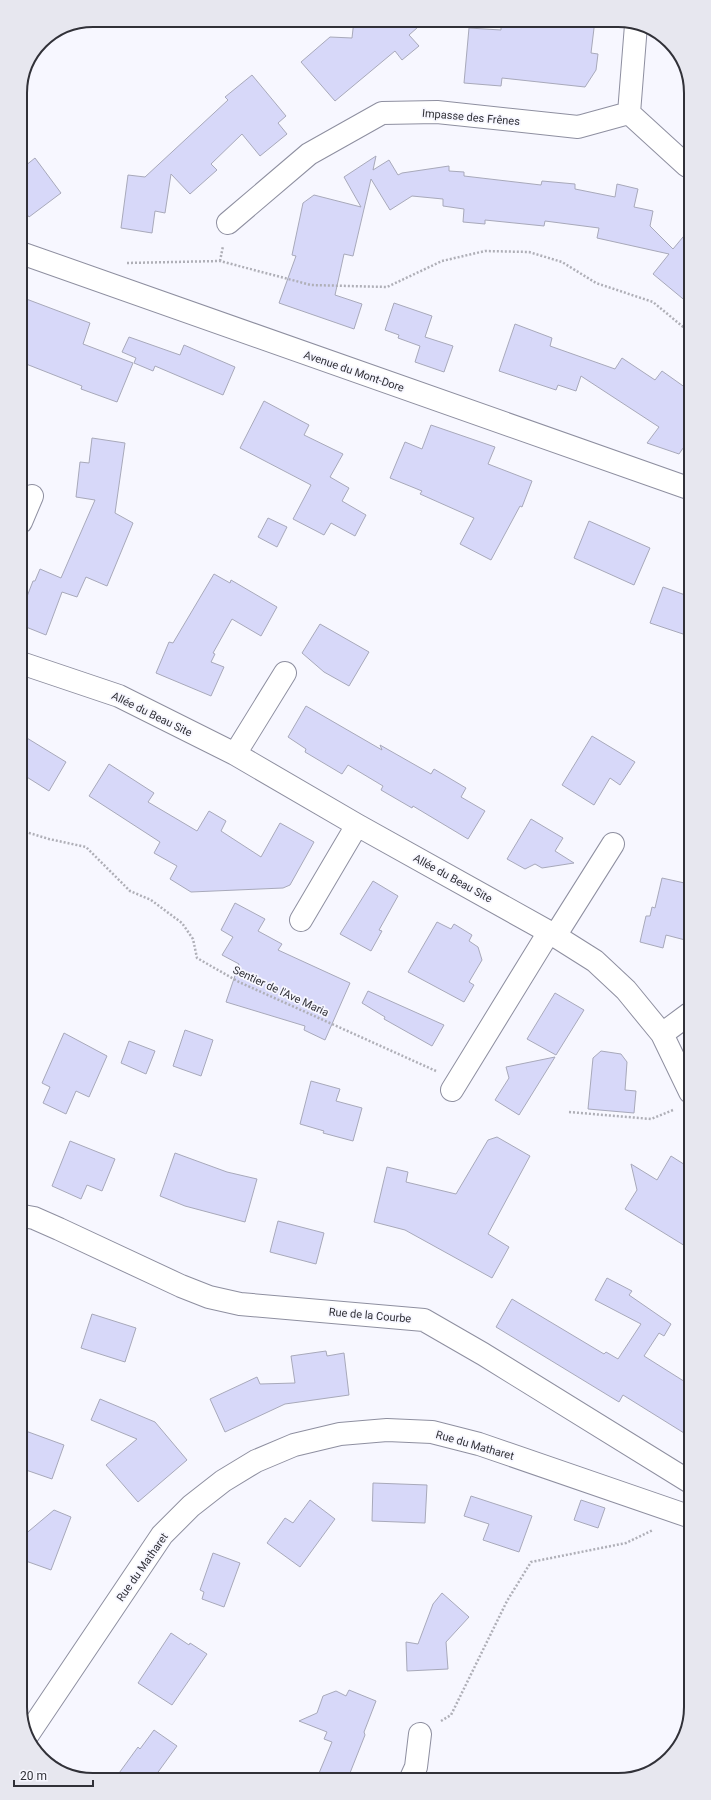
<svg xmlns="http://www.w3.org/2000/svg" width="711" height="1800" font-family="Roboto,sans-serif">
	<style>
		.building { fill: #d7d8f9; stroke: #a8a9ba }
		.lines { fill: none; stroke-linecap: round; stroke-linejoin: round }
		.minor-casing { stroke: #8e8fa0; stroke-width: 24 }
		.major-casing { stroke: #8e8fa0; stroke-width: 24 }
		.path { stroke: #afafb7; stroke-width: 2.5; stroke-dasharray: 2 2; stroke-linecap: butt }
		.minor { stroke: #fff; stroke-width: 22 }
		.major { stroke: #fff; stroke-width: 22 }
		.labels { text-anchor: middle; stroke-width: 3.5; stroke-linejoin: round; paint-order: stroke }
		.street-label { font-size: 11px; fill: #313138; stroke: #f7f7ff }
		.rim { fill: none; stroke: #313138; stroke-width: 2 }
	</style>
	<rect width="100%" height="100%" fill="#f7f7ff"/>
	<path class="building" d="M 354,20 L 426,20 L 409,35 L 419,46 L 402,60 L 395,51 L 335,101 L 301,62 L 330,37 L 352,38 Z
		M 501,20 L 595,20 L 591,53 L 598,54 L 596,70 L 585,87 L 502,78 L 501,86 L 464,83 L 469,28 L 501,30 Z
		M 252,75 L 286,116 L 278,123 L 287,134 L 260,156 L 242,134 L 211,164 L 217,170 L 190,194 L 171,174 L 165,213 L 155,211 L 152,233 L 121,228 L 128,175 L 145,177 L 228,100 L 225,97 Z
		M 376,156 L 373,170 L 389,160 L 398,175 L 402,173 L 449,166 L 449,171 L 464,172 L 464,176 L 541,185 L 542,181 L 575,184 L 575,189 L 615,197 L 617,184 L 638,189 L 634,207 L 653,211 L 650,226 L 673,249 L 688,231 L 688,303 L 653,274 L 669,254 L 597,238 L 599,228 L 545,221 L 544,226 L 485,220 L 485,224 L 463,222 L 464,209 L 443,206 L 443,199 L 412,196 L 390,210 L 371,179 L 353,256 L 344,254 L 335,295 L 362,304 L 354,329 L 279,303 L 296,256 L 292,255 L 303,203 L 314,195 L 361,207 L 344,177 Z
		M 35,158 L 61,193 L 29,217 L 20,205 L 20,170 Z
		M 21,297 L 90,323 L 83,344 L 133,363 L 117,402 L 81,389 L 82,386 L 21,362 Z
		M 394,303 L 432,316 L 425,337 L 453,346 L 444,372 L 415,362 L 420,346 L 398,338 L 399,335 L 385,330 Z
		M 515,324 L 552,338 L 550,346 L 615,369 L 622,358 L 655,380 L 662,371 L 686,388 L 688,392 L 688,441 L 679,454 L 647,443 L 659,427 L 581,376 L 576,391 L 558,385 L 556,390 L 499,371 Z
		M 129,337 L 180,355 L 184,345 L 235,367 L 223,395 L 155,366 L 153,371 L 134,363 L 136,358 L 122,352 Z
		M 264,401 L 309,425 L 304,435 L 343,454 L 330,477 L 349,488 L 342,501 L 366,515 L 355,536 L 331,523 L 324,535 L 293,519 L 311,485 L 240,448 Z
		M 431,425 L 495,447 L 488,464 L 532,481 L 522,507 L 520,506 L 491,560 L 460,544 L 474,518 L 420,494 L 422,491 L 390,478 L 405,442 L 422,449 Z
		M 92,438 L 125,443 L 115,513 L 133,523 L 107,586 L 86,577 L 77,597 L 62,592 L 46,635 L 21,625 L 21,612 L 33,581 L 35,581 L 40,569 L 61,578 L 95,500 L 76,497 L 80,462 L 89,463 Z
		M 268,518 L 287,527 L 277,547 L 258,537 Z
		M 589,521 L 650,548 L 634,585 L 574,558 Z
		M 214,574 L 230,583 L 231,580 L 277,607 L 261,636 L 232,619 L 213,653 L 215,654 L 211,662 L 224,667 L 211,696 L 156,673 L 169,642 L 173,643 Z
		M 663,587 L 688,596 L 689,636 L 650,623 Z
		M 320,624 L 369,652 L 349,686 L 324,672 L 302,653 Z
		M 306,706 L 382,750 L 380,745 L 431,774 L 434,769 L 466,788 L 461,797 L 485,811 L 468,839 L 413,806 L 412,808 L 381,790 L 383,786 L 348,765 L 342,774 L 305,752 L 306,749 L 288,737 Z
		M 22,735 L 66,762 L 49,791 L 22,774 Z
		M 592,736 L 635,762 L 620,785 L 610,778 L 594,805 L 562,785 Z
		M 109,764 L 154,793 L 148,802 L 197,831 L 209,811 L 226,821 L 221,831 L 261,857 L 280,823 L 314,842 L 290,885 L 283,888 L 191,892 L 170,879 L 177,866 L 154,853 L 160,842 L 89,796 Z
		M 531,819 L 563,838 L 555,851 L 574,863 L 542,868 L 535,864 L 525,869 L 507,859 Z
		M 662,878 L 689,884 L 689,941 L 666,935 L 663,948 L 640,942 L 646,916 L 650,916 L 652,907 L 655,908 Z
		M 373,881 L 398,896 L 379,930 L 382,931 L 371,951 L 340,934 Z
		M 235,903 L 265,919 L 258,931 L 282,944 L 278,950 L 350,983 L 325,1040 L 304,1030 L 305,1026 L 226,1002 L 239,964 L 222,955 L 233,937 L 221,930 Z
		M 437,922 L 451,929 L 454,924 L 472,935 L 469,941 L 478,947 L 482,960 L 469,982 L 474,985 L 464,1002 L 408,972 Z
		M 368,991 L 444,1025 L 432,1046 L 384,1019 L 385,1017 L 362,1003 Z
		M 555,993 L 584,1010 L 556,1055 L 527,1039 Z
		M 185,1030 L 213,1040 L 201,1076 L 173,1066 Z
		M 64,1033 L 107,1056 L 89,1097 L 76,1091 L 66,1114 L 43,1103 L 50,1087 L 42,1083 Z
		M 129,1041 L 155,1051 L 146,1074 L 121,1063 Z
		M 601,1051 L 621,1054 L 627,1062 L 625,1090 L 636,1091 L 634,1113 L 588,1109 L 593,1058 Z
		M 555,1057 L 519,1115 L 495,1100 L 509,1078 L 506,1067 Z
		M 311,1081 L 340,1089 L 336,1101 L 362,1108 L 353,1141 L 323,1133 L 324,1131 L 300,1124 Z
		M 497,1137 L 530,1156 L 488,1234 L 509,1247 L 492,1278 L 405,1230 L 374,1222 L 387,1167 L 408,1172 L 406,1182 L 456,1194 L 488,1140 Z
		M 70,1141 L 115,1159 L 102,1191 L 87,1185 L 81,1199 L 52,1186 Z
		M 175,1153 L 227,1172 L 257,1179 L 245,1222 L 185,1206 L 160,1196 Z
		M 671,1156 L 690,1168 L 690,1249 L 625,1209 L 637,1190 L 631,1164 L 657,1180 Z
		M 278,1221 L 324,1233 L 316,1264 L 270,1252 Z
		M 607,1278 L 632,1291 L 629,1295 L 671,1324 L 664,1336 L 659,1333 L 644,1356 L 690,1385 L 690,1421 L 684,1433 L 623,1395 L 619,1402 L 496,1327 L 512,1299 L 604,1354 L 606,1352 L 618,1359 L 641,1324 L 595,1300 Z
		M 92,1314 L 136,1328 L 125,1362 L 81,1348 Z
		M 326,1351 L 327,1356 L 344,1353 L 349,1395 L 285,1404 L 225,1432 L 210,1399 L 257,1377 L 260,1384 L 295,1383 L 291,1356 Z
		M 100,1399 L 155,1422 L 187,1460 L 138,1502 L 106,1465 L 137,1439 L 91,1420 Z
		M 23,1430 L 64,1445 L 52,1479 L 23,1469 Z
		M 373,1483 L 427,1485 L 425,1523 L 372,1521 Z
		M 471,1496 L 532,1516 L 519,1552 L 483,1540 L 489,1524 L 464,1516 Z
		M 310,1500 L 335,1519 L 300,1567 L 267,1543 L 285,1518 L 293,1523 Z
		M 581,1500 L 605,1508 L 598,1528 L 574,1520 Z
		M 54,1510 L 71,1517 L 51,1570 L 23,1560 L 23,1536 Z
		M 213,1553 L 240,1563 L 224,1607 L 202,1599 L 204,1592 L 200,1590 Z
		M 442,1593 L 469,1617 L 446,1642 L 448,1669 L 407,1671 L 406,1642 L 418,1644 L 433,1604 Z
		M 171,1633 L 189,1645 L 190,1643 L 207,1654 L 172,1705 L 138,1683 Z
		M 349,1690 L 376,1701 L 364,1732 L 365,1735 L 348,1778 L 317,1778 L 332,1742 L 324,1739 L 327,1732 L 299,1721 L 317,1713 L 323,1696 L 336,1691 L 346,1696 Z
		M 154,1730 L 177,1746 L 153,1779 L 114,1780 L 138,1747 L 140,1749 Z"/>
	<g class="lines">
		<defs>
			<path id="minor" d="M 636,25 L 629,113 L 687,166
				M 228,223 L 309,154 L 382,113 L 437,112 L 578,127 L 629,113
				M 21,522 L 32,496
				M 21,663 L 119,696 L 235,754 L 357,825 L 549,932 L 595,961 L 626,990 L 662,1034
				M 235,754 L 285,673
				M 301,920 L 357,825
				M 555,936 L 613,844
				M 689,1014 L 662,1034 L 690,1092
				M 452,1090 L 549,932
				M 23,1216 L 34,1218 L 59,1229 L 181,1286 L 209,1297 L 240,1304 L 424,1320 L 483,1354 L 690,1482
				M 27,1736 L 162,1535 L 191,1506 L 223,1481 L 256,1461 L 294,1445 L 340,1434 L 387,1430 L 432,1432 L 479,1444 L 691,1517
				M 411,1778 L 416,1767 L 420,1734"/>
			<path id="major" d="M 21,253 L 688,488"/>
		</defs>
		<use href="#minor" class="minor-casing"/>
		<use href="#major" class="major-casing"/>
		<path class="path" d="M 220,261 L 223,246
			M 127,263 L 220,261 L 311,285 L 387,287 L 442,261 L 485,251 L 529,252 L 562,262 L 596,283 L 653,302 L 688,331
			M 22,829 L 26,832 L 49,839 L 86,847 L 130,891 L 151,900 L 182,923 L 193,939 L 197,958 L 239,982 L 436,1071
			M 569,1112 L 651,1119 L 673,1110
			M 441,1721 L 451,1715 L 507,1601 L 531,1562 L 626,1543 L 653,1530
			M 42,1754 L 81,1777"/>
		<use href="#minor" class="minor"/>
		<use href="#major" class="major"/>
	</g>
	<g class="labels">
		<g class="street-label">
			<text transform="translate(471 117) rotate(5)" y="4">Impasse des Frênes</text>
			<text transform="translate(354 371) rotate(19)" y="4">Avenue du Mont-Dore</text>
			<text transform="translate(152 714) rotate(26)" y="4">Allée du Beau Site</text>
			<text transform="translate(453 878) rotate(29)" y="4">Allée du Beau Site</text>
			<text transform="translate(281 991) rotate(25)" y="4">Sentier de l'Ave Maria</text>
			<text transform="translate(370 1315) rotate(5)" y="4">Rue de la Courbe</text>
			<text transform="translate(475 1445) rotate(16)" y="4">Rue du Matharet</text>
			<text transform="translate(142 1567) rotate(-55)" y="4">Rue du Matharet</text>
		</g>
	</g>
	<path d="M0 0H711V1800H0ZM93 27H618A66 66 0 0 1 684 93V1707A66 66 0 0 1 618 1773H93A66 66 0 0 1 27 1707V93A66 66 0 0 1 93 27Z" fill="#e7e7ef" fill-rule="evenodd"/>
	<path class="rim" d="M93 27H618A66 66 0 0 1 684 93V1707A66 66 0 0 1 618 1773H93A66 66 0 0 1 27 1707V93A66 66 0 0 1 93 27Z"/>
	<path d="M14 1780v6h79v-6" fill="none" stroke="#313138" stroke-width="2"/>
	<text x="20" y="1780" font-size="12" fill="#313138" stroke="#f7f7ff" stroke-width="3" paint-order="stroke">20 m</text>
</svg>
